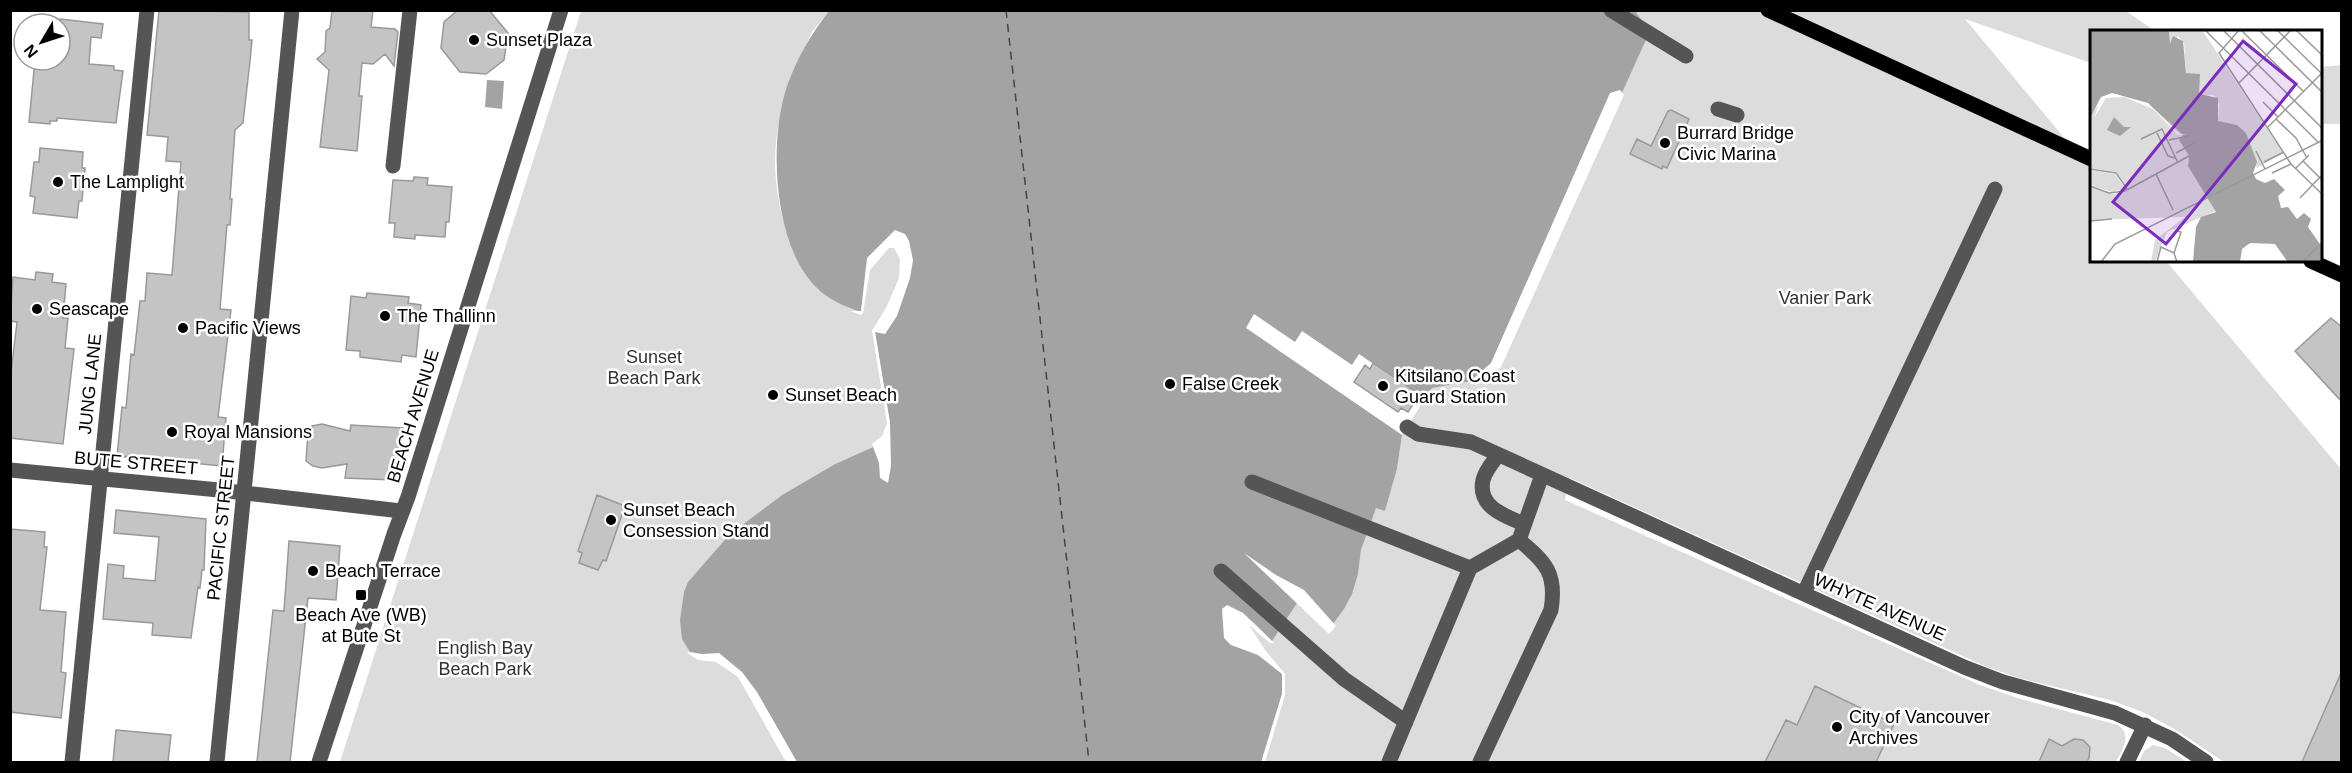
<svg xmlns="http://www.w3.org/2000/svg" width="2352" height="773" font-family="Arial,sans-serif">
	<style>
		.green { fill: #dcdcdc }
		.water { fill: #a3a3a3 }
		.pier { fill: #fff }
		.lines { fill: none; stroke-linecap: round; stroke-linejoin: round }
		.ferry { stroke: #444; stroke-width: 1.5; stroke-dasharray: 8 6; stroke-linecap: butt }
		.building { fill: #c4c4c4; stroke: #999; stroke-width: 1.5 }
		.major-casing { stroke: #dbdbdb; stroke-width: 16 }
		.minor { stroke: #555; stroke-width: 15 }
		.major { stroke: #000; stroke-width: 15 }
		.poi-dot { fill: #000; stroke: #fff; stroke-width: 2 }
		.labels { text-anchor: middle; stroke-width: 5; stroke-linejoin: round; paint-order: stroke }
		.poi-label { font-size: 18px; fill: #000; stroke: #fff; text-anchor: start }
		.park-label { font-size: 18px; fill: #333; stroke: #fff }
		.street-label { font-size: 18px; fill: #000; stroke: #fff }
		.inset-river { fill: none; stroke: #a3a3a3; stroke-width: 3 }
		.inset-road { fill: none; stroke: #999; stroke-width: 1.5 }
		.view { fill: #7b2cbf; fill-opacity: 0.15; stroke: #7b2cbf; stroke-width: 3 }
		.inset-edge { fill: none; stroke: #000; stroke-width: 3 }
	</style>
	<rect width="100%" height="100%" fill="#fff"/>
	<path class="green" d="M 581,11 L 829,11 C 824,18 817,25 812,32 C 805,45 802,62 797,75 C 791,91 783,107 779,123 C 767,177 783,249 819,291 L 868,268 L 887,245 L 896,245 L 903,258 L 890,423 L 884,438 L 873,447 L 835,464 L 782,495 L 730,534 L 717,659 L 740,675 L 789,762 L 340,762 Z
		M 1634,11 L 2126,11 L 2155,31 L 2091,32 L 2091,63 L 1965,19 L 2091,170 L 2091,261 L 2166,261 L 2341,469 L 2341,762 L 2224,762 L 2176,730 L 2143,712 L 2110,700 L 2019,678 L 1987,667 L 1570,478 L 1565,500 L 1980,685 L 2017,698 L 2118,725 C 2133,736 2122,749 2116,762 L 1262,762 L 1262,652 L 1247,623 L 1297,603 L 1358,574 L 1361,550 L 1376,507 L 1385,511 L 1397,469 L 1402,435 L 1432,388 L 1479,380 L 1650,31 Z
		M 2341,65 L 2341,124 L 2321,124 L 2321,67 Z
		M 2153,745 L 2165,748 L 2187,762 L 2139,762 L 2144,751 Z"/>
	<path class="water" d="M 1634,10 L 1650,31 L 1498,366 L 1479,380 L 1432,388 L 1402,435 L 1397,469 L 1385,511 L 1376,508 L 1361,550 L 1358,574 L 1352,594 L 1344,609 L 1327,632 L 1297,603 L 1272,641 L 1252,621 L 1246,626 L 1282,674 L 1282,694 L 1262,762 L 789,762 L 740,675 L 717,659 L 699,657 L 690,652 L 682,639 L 680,620 L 684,592 L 688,582 L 730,534 L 782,495 L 835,464 L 873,447 L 884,438 L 890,423 L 875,332 L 902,279 L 901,251 L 891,244 L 868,268 L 861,312 C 846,307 832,301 820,291 C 773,250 768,142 787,86 C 797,58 811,34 829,11 Z
		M 487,80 L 504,81 L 502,109 L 485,107 Z"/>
	<path class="pier" d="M 1620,90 L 1624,95 L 1501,367 L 1481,383 L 1474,384 L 1473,379 L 1491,363 L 1610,93 Z
		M 895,230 L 905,234 L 909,241 L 913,260 L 910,278 L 897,316 L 885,334 L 875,332 L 890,423 L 891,466 L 888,483 L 880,478 L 879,463 L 872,444 L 882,436 L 887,423 L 872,331 L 887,306 L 899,278 L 900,259 L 894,248 L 889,248 L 870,270 L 863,313 L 861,315 L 850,311 L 861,311 L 867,258 Z
		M 1254,314 L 1295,342 L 1302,331 L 1352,365 L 1359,354 L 1425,399 L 1402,435 L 1246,328 Z
		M 1244,553 L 1276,575 L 1304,590 L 1336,626 L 1329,634 Z
		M 1227,605 L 1243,613 L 1274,643 L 1270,643 L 1249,625 L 1265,650 L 1285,674 L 1285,695 L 1265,762 L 1262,762 L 1262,759 L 1282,694 L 1282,674 L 1258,655 L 1231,645 L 1224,638 L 1222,609 Z
		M 690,652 L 702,654 L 719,653 L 742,672 L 757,692 L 797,762 L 786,762 L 738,677 L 716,662 L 698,660 L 687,653 Z"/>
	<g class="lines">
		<path class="ferry" d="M 1006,10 L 1089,762"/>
	</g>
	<path class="building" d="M 159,10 L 249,12 L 249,40 L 252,40 L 250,61 L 243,123 L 235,130 L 230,199 L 232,199 L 230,225 L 227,225 L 220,309 L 231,310 L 218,417 L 226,418 L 222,466 L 117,456 L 122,407 L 126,408 L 131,354 L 134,355 L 140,301 L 145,301 L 147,273 L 172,275 L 181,162 L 166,161 L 168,137 L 147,135 Z
		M 332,10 L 373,10 L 371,27 L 395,29 L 398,32 L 394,66 L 385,54 L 373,64 L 362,63 L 359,96 L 362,96 L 357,151 L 320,147 L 329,70 L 317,59 L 325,52 L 326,31 L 330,28 Z
		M 458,10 L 489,10 L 508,33 L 504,60 L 486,74 L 460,72 L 441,48 L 444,22 Z
		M 60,19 L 103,24 L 101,38 L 91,37 L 89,64 L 114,66 L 114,70 L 123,71 L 116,123 L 57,118 L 57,121 L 50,121 L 50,124 L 29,122 L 35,60 L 60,60 Z
		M 1671,110 L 1689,119 L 1667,168 L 1663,166 L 1662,169 L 1630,154 L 1637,139 L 1651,146 L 1668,111 Z
		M 40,148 L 83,152 L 82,168 L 85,168 L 82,201 L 79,201 L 77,218 L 33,213 L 35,197 L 30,196 L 34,162 L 39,162 Z
		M 414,177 L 428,178 L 427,185 L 452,187 L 449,222 L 446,222 L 445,237 L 415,235 L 415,239 L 394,237 L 395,223 L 389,223 L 393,180 L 413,181 Z
		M 36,272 L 53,274 L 52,282 L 66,284 L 63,318 L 68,318 L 65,348 L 74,349 L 63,444 L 10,438 L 10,381 L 17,322 L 10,321 L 13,277 L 35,280 Z
		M 367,293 L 409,297 L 408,303 L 421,305 L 416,357 L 402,355 L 401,362 L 360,357 L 360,351 L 346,350 L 351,296 L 366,298 Z
		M 2331,318 L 2342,327 L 2342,402 L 2295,351 Z
		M 1373,363 L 1413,390 L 1409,395 L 1416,400 L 1408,412 L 1401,408 L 1398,412 L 1354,382 L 1365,365 L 1370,369 Z
		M 322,424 L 350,431 L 351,425 L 403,428 L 393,480 L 345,478 L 347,464 L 322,468 L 313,466 L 306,461 L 308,433 L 311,433 L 312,426 Z
		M 597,495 L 625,506 L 606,561 L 603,560 L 598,570 L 579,563 L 582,553 L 578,551 Z
		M 116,510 L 206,519 L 204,570 L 202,570 L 200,588 L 198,587 L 191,638 L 152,635 L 153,623 L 103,619 L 108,564 L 124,566 L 123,578 L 155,581 L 159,537 L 114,533 Z
		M 10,529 L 45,532 L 44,547 L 47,547 L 40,610 L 66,612 L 61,672 L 66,673 L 61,718 L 10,712 Z
		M 289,541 L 340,546 L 336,600 L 308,598 L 290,762 L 257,762 L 273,610 L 284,611 Z
		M 2342,671 L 2342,762 L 2302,762 Z
		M 1815,686 L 1894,724 L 1876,762 L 1765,762 L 1786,720 L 1797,725 Z
		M 116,730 L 171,735 L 168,762 L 113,762 Z
		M 2049,739 L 2062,746 L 2074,739 L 2083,740 L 2090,747 L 2089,758 L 2087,762 L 2039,762 Z"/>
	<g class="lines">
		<defs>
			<path id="major" d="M 1768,10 L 2091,159
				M 2311,261 L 2342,275"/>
		</defs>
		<use href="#major" class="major-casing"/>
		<path class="minor" d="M 1611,10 L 1686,56
			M 1718,109 L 1737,115
			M 393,166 L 410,10
			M 1407,427 L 1418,434 L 1471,442 L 1964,667 L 2003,682 L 2115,713 L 2172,739 L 2206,762
			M 1498,455 C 1493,462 1485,471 1483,480 C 1477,507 1505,516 1524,524
			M 10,470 L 219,490 L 401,511
			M 1252,482 L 1470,568
			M 1221,571 L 1344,679 L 1406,722
			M 1804,593 L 1995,189
			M 72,762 L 147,10
			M 217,762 L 292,10
			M 319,762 L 394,534 L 408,497 L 561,10
			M 1389,762 L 1470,568 L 1519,540 L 1542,475
			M 1480,762 L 1551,610 C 1557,574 1546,562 1519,540
			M 2127,762 L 2145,725"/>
		<use href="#major" class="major"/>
	</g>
	<g class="poi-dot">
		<circle cx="474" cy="40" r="6"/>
		<circle cx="1665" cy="143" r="6"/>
		<circle cx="58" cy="182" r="6"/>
		<circle cx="37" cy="309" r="6"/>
		<circle cx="385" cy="316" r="6"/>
		<circle cx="183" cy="328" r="6"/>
		<circle cx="1170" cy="384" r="6"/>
		<circle cx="1383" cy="386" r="6"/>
		<circle cx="773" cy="395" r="6"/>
		<circle cx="172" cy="432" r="6"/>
		<circle cx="611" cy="520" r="6"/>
		<circle cx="313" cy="571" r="6"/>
		<rect x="355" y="589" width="12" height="12" rx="3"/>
		<circle cx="1837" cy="727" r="6"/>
	</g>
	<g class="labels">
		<g class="poi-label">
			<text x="486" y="46">Sunset Plaza</text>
			<text x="1677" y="139">Burrard Bridge<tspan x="1677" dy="21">Civic Marina</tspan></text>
			<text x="70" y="188">The Lamplight</text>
			<text x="49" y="315">Seascape</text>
			<text x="397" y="322">The Thallinn</text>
			<text x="195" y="334">Pacific Views</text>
			<text x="1395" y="382">Kitsilano Coast<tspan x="1395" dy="21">Guard Station</tspan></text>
			<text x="1182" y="390">False Creek</text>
			<text x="785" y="401">Sunset Beach</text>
			<text x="184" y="438">Royal Mansions</text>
			<text x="623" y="516">Sunset Beach<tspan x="623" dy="21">Consession Stand</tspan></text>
			<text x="325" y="577">Beach Terrace</text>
			<text x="361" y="621" text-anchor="middle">Beach Ave (WB)<tspan x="361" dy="21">at Bute St</tspan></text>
			<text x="1849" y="723">City of Vancouver<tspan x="1849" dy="21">Archives</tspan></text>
		</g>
		<g class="park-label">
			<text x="1825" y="304">Vanier Park</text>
			<text x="654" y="363">Sunset<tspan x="654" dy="21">Beach Park</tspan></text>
			<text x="485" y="654">English Bay<tspan x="485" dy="21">Beach Park</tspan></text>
		</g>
		<g class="street-label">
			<text transform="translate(90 384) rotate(-84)" y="6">JUNG LANE</text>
			<text transform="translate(413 416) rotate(-73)" y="6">BEACH AVENUE</text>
			<text transform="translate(136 463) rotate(5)" y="6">BUTE STREET</text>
			<text transform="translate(221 528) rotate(-84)" y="6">PACIFIC STREET</text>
			<text transform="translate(1880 607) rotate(24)" y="6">WHYTE AVENUE</text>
		</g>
	</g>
	<g transform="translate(2090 30)">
		<rect width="232" height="232" fill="#fff"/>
		<path d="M 79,0 L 112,0 L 193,123 L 167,138 L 156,103 L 147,95 L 142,94 L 139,98 L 128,91 L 129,74 L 124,65 L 109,66 L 106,44 L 96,43 L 94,13 L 88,6 L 80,14 ZM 17,65 L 37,66 L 59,75 L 94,104 L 91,113 L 99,126 L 98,134 L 126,181 L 77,202 L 65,232 L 61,232 L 65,210 L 95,187 L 0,190 L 0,157 L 25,164 L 38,158 L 26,142 L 0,138 L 0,85 ZM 0,140 L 25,144 L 36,159 L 22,162 L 0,155 Z" fill="#dcdcdc"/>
		<path d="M 0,0 L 79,0 L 80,14 L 83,6 L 93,11 L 96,43 L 110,44 L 109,64 L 128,68 L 128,91 L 147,95 L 156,103 L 167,132 L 163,143 L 166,149 L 175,153 L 184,149 L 195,160 L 188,166 L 191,178 L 198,177 L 207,189 L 214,183 L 221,189 L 218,197 L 232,217 L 232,232 L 197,231 L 185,214 L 160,213 L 152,219 L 150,232 L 103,232 L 106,197 L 111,187 L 126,182 L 98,136 L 99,126 L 89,110 L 93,105 L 63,78 L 26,64 L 10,69 L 0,88 ZM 24,87 L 34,97 L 41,97 L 30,106 L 17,100 Z" fill="#a3a3a3"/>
		<path d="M 22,63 L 58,73 L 89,104 L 97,104 L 88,105 L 63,79 L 34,67 L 16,68 L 4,88 L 11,67 Z" fill="#fff"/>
		<path class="inset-river" d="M 0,64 L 16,56 L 29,56 L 63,67 L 153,122 L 158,144M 160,149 L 173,181 L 167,210M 196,184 L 191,196 L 204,221 L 203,229 L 210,228M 168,210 L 190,204 L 214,225"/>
		<path class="inset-road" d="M 115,0 L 229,113M 133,0 L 233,99M 149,0 L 129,23 L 201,134 L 233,165M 151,0 L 213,61M 169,0 L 233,63M 187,0 L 232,44M 206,0 L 233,26M 149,53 L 201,0M 173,72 L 188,87M 186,89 L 206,108 L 217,128M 178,97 L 233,42M 67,103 L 78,126 L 85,128M 51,109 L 72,99 L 88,133M 79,110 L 99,106M 166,121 L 175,139M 86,123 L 104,113M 213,131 L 233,151M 174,132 L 194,122M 206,138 L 219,125M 0,139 L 26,143 L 38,160M 182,143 L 201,134M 66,144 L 83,180M 0,156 L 19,163 L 35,161 L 99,126M 210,168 L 233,144M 0,191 L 22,189M 86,201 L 91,202 L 84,223 L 87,232M 11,232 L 25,214 L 233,110M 67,232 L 71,217 L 84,223M 212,232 L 233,212"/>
		<path class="view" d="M 153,11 L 206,54 L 76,214 L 23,172 Z"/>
		<rect width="232" height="232" class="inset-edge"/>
	</g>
	<rect width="2352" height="773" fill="none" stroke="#000000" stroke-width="24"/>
	<g transform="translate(42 42) rotate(231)"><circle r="28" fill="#ffffff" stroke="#999999" stroke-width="1.5"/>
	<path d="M0-4.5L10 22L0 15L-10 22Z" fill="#000000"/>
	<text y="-9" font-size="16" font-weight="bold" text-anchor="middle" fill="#000000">N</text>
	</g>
</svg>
